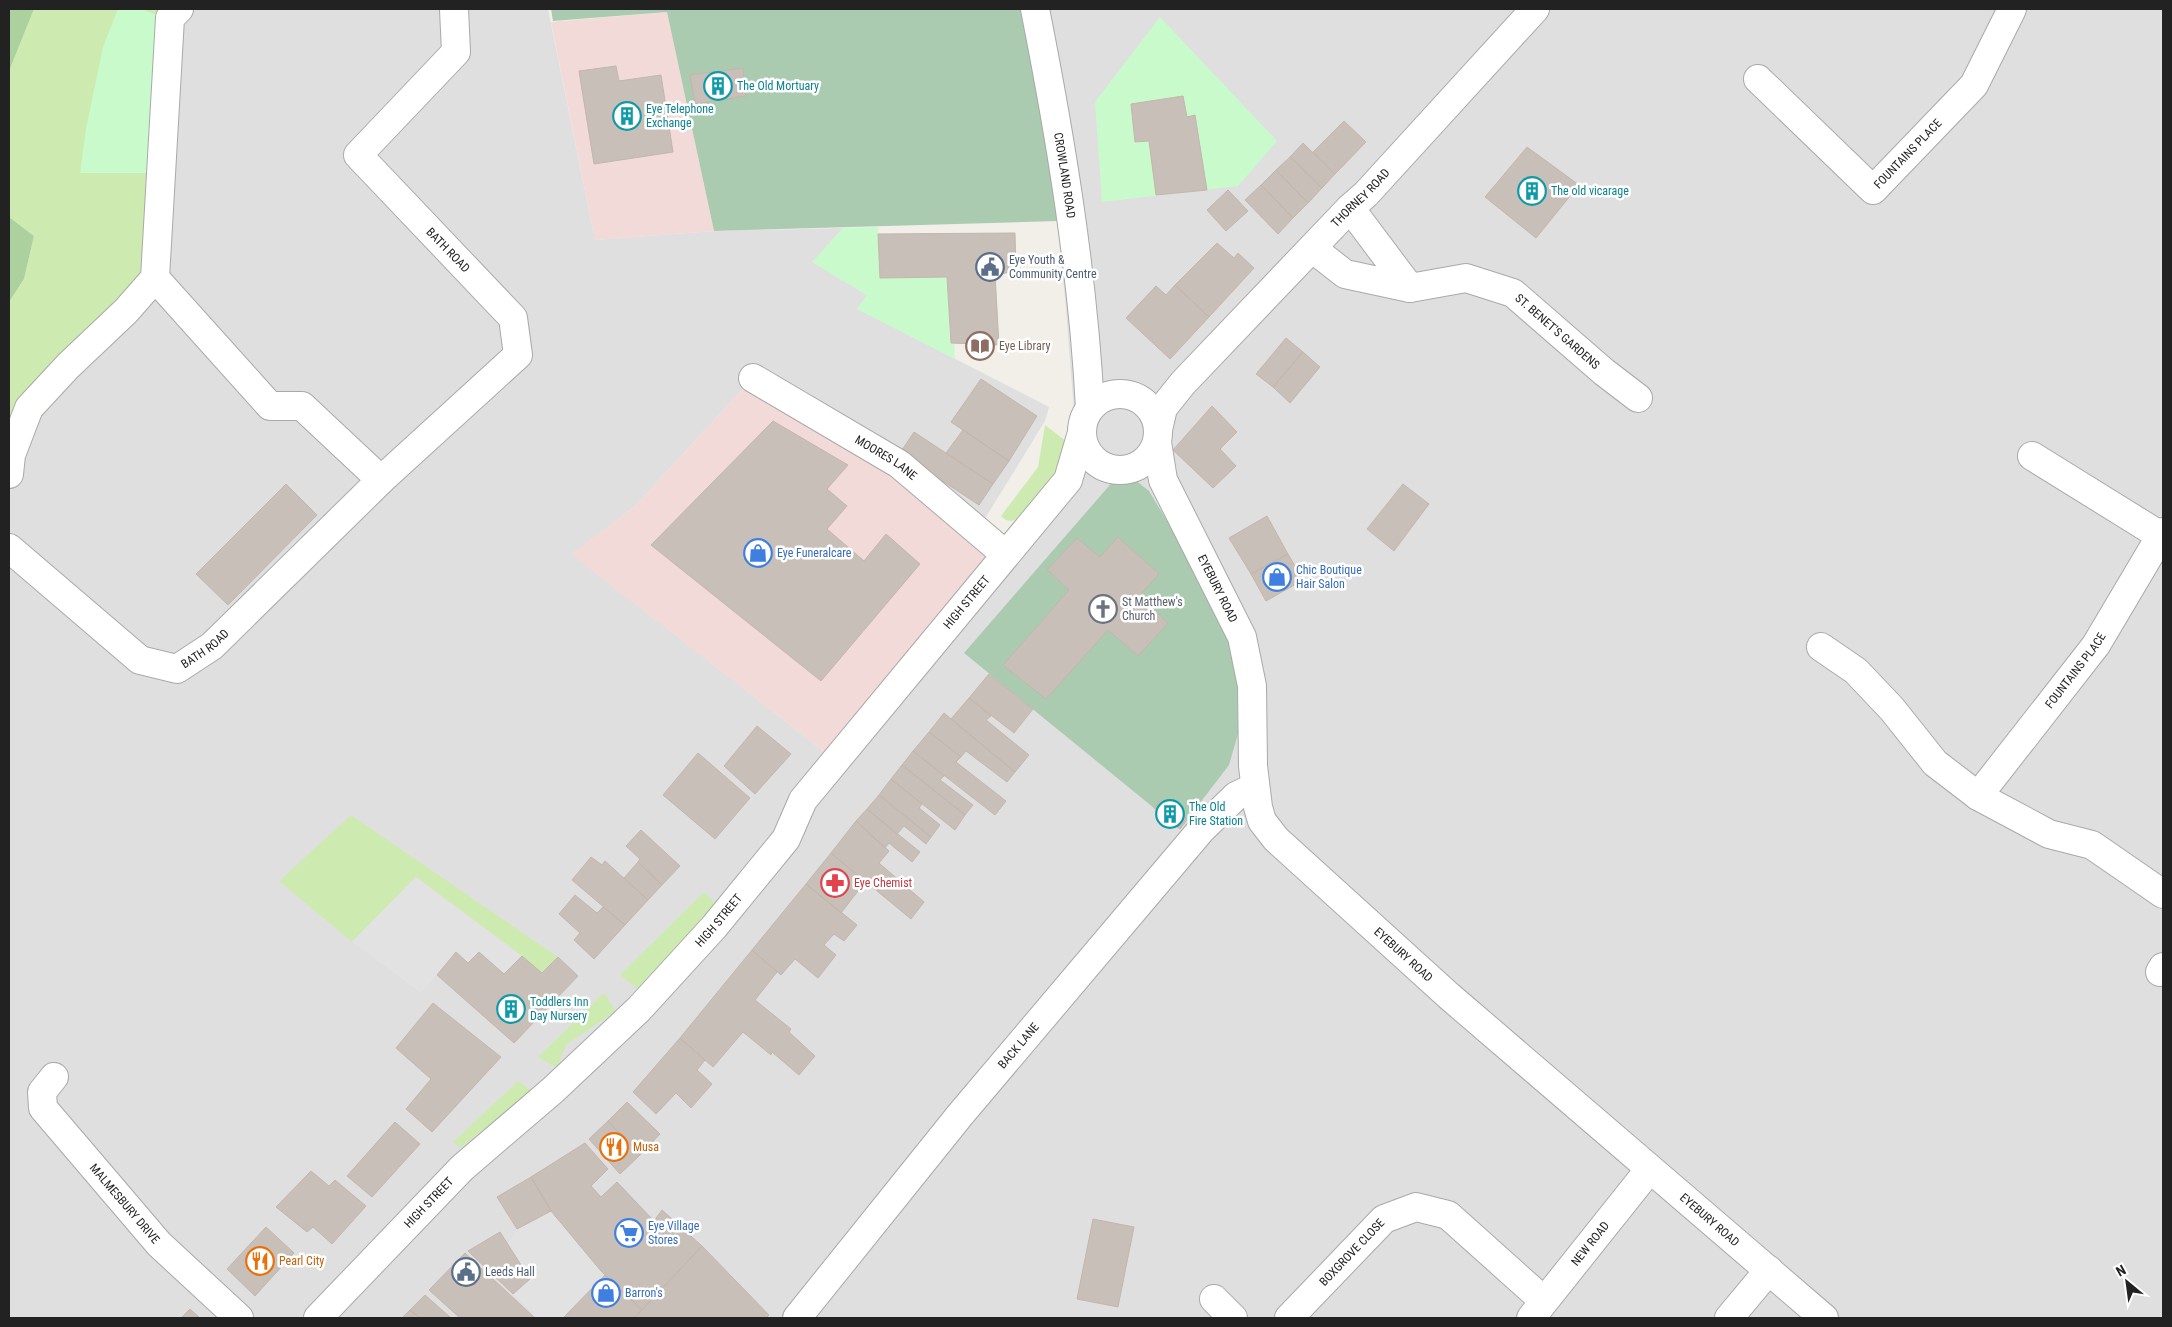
<svg xmlns="http://www.w3.org/2000/svg" width="2172" height="1327" font-family="'Roboto Condensed',sans-serif">
	<style>
		.residential { fill: #e0dfdf }
		.commercial { fill: #f2dad9 }
		.grass { fill: #cdebb0 }
		.forest { fill: #add19e }
		.cemetery { fill: #aacbaf }
		.park { fill: #c8facc }
		.parking { fill: #e2e2e2 }
		.building { fill: #c7bfb8; stroke: #c4b6ab }
		.lines { fill: none; stroke-linecap: round; stroke-linejoin: round }
		.minor-casing { stroke: #a9a9a9; stroke-width: 30 }
		.minor { stroke: #fff; stroke-width: 28 }
		.labels { text-anchor: middle; stroke-width: 5; stroke-linejoin: round; paint-order: stroke }
		.culture-label { font-size: 12px; fill: #0d838f; stroke: #fff; text-anchor: start }
		.street-label { font-size: 12px; fill: #222; stroke: #fff }
		.service-label { font-size: 12px; fill: #4e5e75; stroke: #fff; text-anchor: start }
		.education-label { font-size: 12px; fill: #785e54; stroke: #fff; text-anchor: start }
		.shop-label { font-size: 12px; fill: #366cbe; stroke: #fff; text-anchor: start }
		.worship-label { font-size: 12px; fill: #5b616d; stroke: #fff; text-anchor: start }
		.health-label { font-size: 12px; fill: #be3a42; stroke: #fff; text-anchor: start }
		.food-label { font-size: 12px; fill: #c56008; stroke: #fff; text-anchor: start }
	</style>
	<rect width="100%" height="100%" fill="#f2efe9"/>
	<path class="residential" d="M 178,9 L 548,9 L 595,240 L 714,231 L 843,228 L 813,262 L 867,295 L 858,309 L 1049,407 L 1045,421 L 981,525 L 753,378 L 634,507 L 572,554 L 836,761 L 1077,453 L 1066,308 L 1047,126 L 1022,9 L 2163,9 L 2163,1318 L 9,1318 L 9,449 Z"/>
	<path class="commercial" d="M 667,12 L 714,231 L 595,240 L 551,22 Z
		M 753,378 L 1005,554 L 836,761 L 571,554 L 634,507 Z"/>
	<path class="grass" d="M 34,9 L 179,9 L 155,278 L 11,455 L 9,474 L 9,302 L 24,279 L 34,236 L 9,217 L 9,71 Z
		M 1045,425 L 1067,442 C 1065,449 1065,459 1061,465 C 1057,475 1021,519 1012,521 C 1007,521 1004,519 1001,516 L 1038,467 Z
		M 351,815 L 558,957 L 542,973 L 416,877 L 352,942 L 279,881 Z
		M 704,892 L 715,903 L 639,990 L 620,975 Z
		M 604,993 L 616,1011 L 566,1045 L 557,1068 L 538,1057 Z
		M 518,1081 L 532,1091 L 460,1148 L 453,1142 Z"/>
	<path class="forest" d="M 9,9 L 34,9 L 9,71 Z
		M 9,217 L 34,236 L 24,279 L 9,302 Z"/>
	<path class="cemetery" d="M 551,9 L 1022,9 L 1047,126 L 1057,221 L 714,231 L 667,12 L 553,21 Z
		M 1125,477 L 1134,479 L 1149,491 L 1190,559 L 1231,642 L 1237,670 L 1238,734 L 1229,765 L 1187,820 L 1162,800 L 1154,808 L 964,653 L 1115,479 Z"/>
	<path class="park" d="M 118,9 L 141,9 L 157,15 L 151,173 L 80,173 L 86,129 L 103,47 Z
		M 1160,17 L 1277,141 L 1238,186 L 1102,202 L 1095,102 Z
		M 878,227 L 880,278 L 947,277 L 950,343 L 954,343 L 955,359 L 857,309 L 867,295 L 812,262 L 843,228 Z"/>
	<path class="parking" d="M 416,877 L 522,956 L 504,974 L 479,952 L 468,963 L 456,953 L 421,993 L 352,942 Z
		M 551,1211 L 605,1275 L 563,1318 L 538,1318 L 513,1294 L 530,1279 L 507,1245 L 517,1229 Z"/>
	<path class="building" d="M 616,66 L 619,81 L 661,75 L 673,152 L 594,164 L 579,71 Z
		M 743,68 L 746,96 L 695,104 L 690,75 Z
		M 1183,96 L 1187,117 L 1195,115 L 1207,190 L 1156,195 L 1149,141 L 1135,142 L 1131,104 Z
		M 1344,121 L 1366,142 L 1335,174 L 1313,152 Z
		M 1303,143 L 1335,174 L 1322,188 L 1290,157 Z
		M 1527,147 L 1579,185 L 1536,238 L 1485,197 Z
		M 1290,157 L 1322,188 L 1308,203 L 1276,170 Z
		M 1276,170 L 1308,203 L 1293,218 L 1261,185 Z
		M 1261,185 L 1293,218 L 1278,234 L 1245,200 Z
		M 1228,190 L 1248,211 L 1226,231 L 1207,210 Z
		M 1015,233 L 1016,272 L 995,274 L 999,345 L 951,343 L 947,277 L 880,278 L 878,234 Z
		M 1217,243 L 1234,258 L 1238,253 L 1254,268 L 1209,317 L 1175,285 Z
		M 1175,285 L 1209,317 L 1170,359 L 1126,318 L 1156,286 L 1166,295 Z
		M 1286,338 L 1303,352 L 1273,387 L 1256,374 Z
		M 1303,352 L 1320,367 L 1290,403 L 1273,387 Z
		M 981,379 L 1037,416 L 1009,461 L 951,422 Z
		M 1212,406 L 1237,432 L 1220,449 L 1236,466 L 1213,488 L 1173,450 Z
		M 773,421 L 848,465 L 827,489 L 847,506 L 827,529 L 864,561 L 886,534 L 920,564 L 821,681 L 651,545 Z
		M 963,430 L 1009,461 L 993,484 L 946,453 Z
		M 914,432 L 993,484 L 979,505 L 900,453 Z
		M 286,484 L 317,515 L 228,605 L 196,574 Z
		M 1403,484 L 1429,504 L 1394,551 L 1367,529 Z
		M 1267,516 L 1288,554 L 1251,574 L 1229,538 Z
		M 1118,537 L 1159,574 L 1139,596 L 1168,623 L 1138,656 L 1108,630 L 1046,699 L 1003,665 L 1069,590 L 1047,570 L 1077,538 L 1100,557 Z
		M 1288,554 L 1303,580 L 1266,601 L 1251,574 Z
		M 989,674 L 1033,709 L 1014,733 L 969,698 Z
		M 969,698 L 991,716 L 986,720 L 1029,755 L 1015,772 L 951,719 Z
		M 944,713 L 1015,772 L 1007,782 L 966,751 L 961,757 L 929,732 Z
		M 757,726 L 791,754 L 755,794 L 724,766 Z
		M 929,732 L 961,757 L 956,762 L 1006,801 L 995,815 L 913,751 Z
		M 913,751 L 944,776 L 940,780 L 973,805 L 965,815 L 902,765 Z
		M 698,753 L 750,798 L 715,839 L 663,795 Z
		M 902,765 L 965,815 L 955,830 L 891,779 Z
		M 891,779 L 922,804 L 919,808 L 940,825 L 931,837 L 879,795 Z
		M 879,795 L 931,837 L 926,844 L 904,826 L 897,834 L 867,809 Z
		M 1161,800 L 1187,820 L 1180,829 L 1154,808 Z
		M 867,809 L 920,852 L 912,862 L 889,843 L 885,848 L 856,821 Z
		M 856,821 L 889,851 L 879,863 L 924,902 L 911,919 L 831,853 Z
		M 641,830 L 680,866 L 662,885 L 638,862 L 640,859 L 626,846 Z
		M 831,853 L 865,882 L 841,913 L 806,884 Z
		M 591,857 L 602,865 L 605,861 L 648,900 L 625,925 L 572,880 Z
		M 638,862 L 662,885 L 648,900 L 624,878 Z
		M 806,884 L 857,925 L 844,941 L 834,934 L 824,945 L 836,955 L 818,978 L 795,959 L 781,975 L 752,950 Z
		M 575,895 L 597,913 L 603,907 L 625,925 L 594,959 L 574,940 L 580,933 L 559,914 Z
		M 752,950 L 777,972 L 755,1000 L 791,1029 L 789,1032 L 815,1056 L 799,1075 L 772,1052 L 771,1055 L 743,1032 L 713,1067 L 680,1038 Z
		M 456,952 L 468,963 L 479,952 L 504,974 L 522,956 L 542,973 L 558,957 L 578,976 L 514,1043 L 437,975 Z
		M 433,1003 L 501,1057 L 432,1132 L 406,1109 L 431,1079 L 396,1048 Z
		M 680,1038 L 705,1060 L 697,1070 L 712,1084 L 691,1108 L 676,1093 L 656,1114 L 633,1092 Z
		M 627,1102 L 660,1134 L 640,1155 L 608,1121 Z
		M 608,1121 L 640,1155 L 620,1174 L 589,1139 Z
		M 395,1122 L 420,1144 L 372,1197 L 347,1176 Z
		M 585,1143 L 608,1169 L 591,1186 L 601,1197 L 617,1182 L 654,1221 L 662,1210 L 702,1246 L 642,1310 L 601,1271 L 551,1211 L 531,1177 Z
		M 311,1171 L 329,1186 L 335,1180 L 366,1206 L 332,1244 L 313,1227 L 307,1232 L 276,1207 Z
		M 531,1177 L 551,1211 L 517,1229 L 497,1197 Z
		M 1093,1219 L 1134,1227 L 1118,1307 L 1077,1299 Z
		M 266,1227 L 294,1253 L 255,1296 L 227,1269 Z
		M 500,1232 L 530,1279 L 513,1294 L 468,1251 Z
		M 702,1246 L 769,1315 L 766,1318 L 634,1318 Z
		M 465,1253 L 535,1318 L 460,1318 L 429,1290 Z
		M 605,1275 L 642,1310 L 634,1318 L 563,1318 Z
		M 425,1295 L 451,1318 L 420,1318 L 410,1310 Z
		M 190,1309 L 200,1318 L 181,1318 Z
		M 410,1310 L 420,1318 L 402,1318 Z"/>
	<g class="lines">
		<defs>
			<g id="minor">
				<path id="s1" d="M 1035,9 C 1061,140 1083,274 1090,408"/>
				<path id="s2" d="M 1758,79 L 1873,190 L 1974,85 L 2012,9"/>
				<path d="M 1313,249 L 1345,274 L 1410,288 L 1350,208"/>
				<path d="M 155,278 L 270,406 L 302,406 L 381,480"/>
				<path id="s3" d="M 1410,288 L 1466,278 L 1513,293 L 1604,372 L 1638,398"/>
				<path id="s4" d="M 753,378 L 899,464 L 1005,554"/>
				<circle cx="1120" cy="432" r="38"/>
				<path id="s5" d="M 1158,430 L 1163,408 L 1183,383 L 1350,208 L 1366,194 L 1535,9"/>
				<path id="s6" d="M 1157,442 L 1163,480 L 1242,637 L 1252,686 L 1253,766 L 1258,807 L 1262,821 L 1276,839 L 1449,996 L 1824,1318"/>
				<path d="M 2032,456 L 2161,536"/>
				<path d="M 9,474 L 11,455 L 29,408 L 68,366 L 126,311 L 155,278 L 170,18 L 179,9"/>
				<path id="s7" d="M 9,548 L 140,660 L 177,669 L 212,646 L 381,480 L 518,355 L 513,318 L 358,155 L 456,52 L 454,9"/>
				<path d="M 1821,647 L 1856,671 L 1892,709 L 1935,763 L 1978,796 L 2049,834 L 2092,845 L 2163,894"/>
				<path id="s8" d="M 1978,796 L 2096,645 L 2163,532"/>
				<path d="M 2160,972 L 2163,967"/>
				<path id="s9" d="M 54,1077 L 42,1092 L 43,1108 L 159,1244 L 239,1318"/>
				<path d="M 1214,1299 L 1233,1318"/>
				<path id="s10" d="M 318,1318 L 462,1168 L 553,1090 L 639,1009 L 714,927 L 786,839 L 803,800 L 1068,480 L 1081,436"/>
				<path id="s11" d="M 797,1318 L 960,1115 L 1201,830 L 1236,796 L 1255,787"/>
				<path id="s12" d="M 1289,1318 L 1384,1219 L 1416,1207 L 1448,1215 L 1544,1301"/>
				<path id="s13" d="M 1531,1318 L 1649,1170"/>
				<path d="M 1729,1318 L 1769,1270"/>
			</g>
		</defs>
		<use href="#minor" class="minor-casing"/>
		<use href="#minor" class="minor"/>
	</g>
	<defs>
		<symbol id="building-ring" viewBox="-11 -11 22 22"><circle r="9.5" fill="#fff" stroke="#0f9aa8" stroke-width="1.5"/><path d="M-4-6H4V6H1V3H-1V6H-4ZM-2.5-4.3h1.7v1.8h-1.7ZM.8-4.3h1.7v1.8H.8ZM-2.5-1h1.7V.8h-1.7ZM.8-1h1.7V.8H.8Z" fill="#0f9aa8"/></symbol>
		<symbol id="civic-ring" viewBox="-11 -11 22 22"><circle r="9.5" fill="#fff" stroke="#5c6f8a" stroke-width="1.5"/><path d="M-.6-6.5H3V-4.5H.6V-3L4-1V1h2V6H-6V1h2V-1L-.6-3ZM-1.2 2.5V6h2.4V2.5Z" fill="#5c6f8a"/></symbol>
		<symbol id="library-ring" viewBox="-11 -11 22 22"><circle r="9.5" fill="#fff" stroke="#8d6e63" stroke-width="1.5"/><path d="M-6-4Q-3-5.5-.7-3.5V5Q-3 3-6 4ZM6-4Q3-5.5 .7-3.5V5Q3 3 6 4Z" fill="#8d6e63"/></symbol>
		<symbol id="shop-ring" viewBox="-11 -11 22 22"><circle r="9.5" fill="#fff" stroke="#3f7fe0" stroke-width="1.5"/><path d="M-5-2.5h2.3a2.7 3.5 0 0 1 5.4 0H5L5.5 6h-11ZM-1.5-2.5h3a1.5 2.3 0 0 0-3 0Z" fill="#3f7fe0"/></symbol>
		<symbol id="church-ring" viewBox="-11 -11 22 22"><circle r="9.5" fill="#fff" stroke="#6b7280" stroke-width="1.5"/><path d="M-1.2-6h2.4v3.5h3.3v2.4h-3.3V6h-2.4V-.1h-3.3v-2.4h3.3Z" fill="#6b7280"/></symbol>
		<symbol id="pharmacy-ring" viewBox="-11 -11 22 22"><circle r="9.5" fill="#fff" stroke="#e0444e" stroke-width="1.5"/><path d="M-2-6h4v4h4v4h-4v4h-4v-4h-4v-4h4Z" fill="#e0444e"/></symbol>
		<symbol id="restaurant-ring" viewBox="-11 -11 22 22"><circle r="9.5" fill="#fff" stroke="#e8710a" stroke-width="1.5"/><path d="M-5-6h1v4h1v-4h1v4h1v-4h1v5L-1.5 .5V6h-2V.5L-5-1ZM5-6V6H3V1.5H1.5Q1.5-4 5-6Z" fill="#e8710a"/></symbol>
		<symbol id="supermarket-ring" viewBox="-11 -11 22 22"><circle r="9.5" fill="#fff" stroke="#3f7fe0" stroke-width="1.5"/><path d="M-6-5.5h2.5l.6 2H6L4.5 2H-2.5L-4.4-4H-6ZM-1.5 3.2a1.3 1.3 0 1 0 .1 0ZM3 3.2a1.3 1.3 0 1 0 .1 0Z" fill="#3f7fe0"/></symbol>
	</defs>
	<g fill-rule="evenodd">
		<use href="#building-ring" x="702" y="70" width="32" height="32"/>
		<use href="#building-ring" x="611" y="100" width="32" height="32"/>
		<use href="#building-ring" x="1516" y="175" width="32" height="32"/>
		<use href="#civic-ring" x="974" y="251" width="32" height="32"/>
		<use href="#library-ring" x="964" y="330" width="32" height="32"/>
		<use href="#shop-ring" x="742" y="537" width="32" height="32"/>
		<use href="#shop-ring" x="1261" y="561" width="32" height="32"/>
		<use href="#church-ring" x="1087" y="593" width="32" height="32"/>
		<use href="#building-ring" x="1154" y="798" width="32" height="32"/>
		<use href="#pharmacy-ring" x="819" y="867" width="32" height="32"/>
		<use href="#building-ring" x="495" y="993" width="32" height="32"/>
		<use href="#restaurant-ring" x="598" y="1131" width="32" height="32"/>
		<use href="#supermarket-ring" x="613" y="1217" width="32" height="32"/>
		<use href="#restaurant-ring" x="244" y="1245" width="32" height="32"/>
		<use href="#civic-ring" x="450" y="1256" width="32" height="32"/>
		<use href="#shop-ring" x="590" y="1277" width="32" height="32"/>
	</g>
	<g class="labels">
		<g class="culture-label">
			<text x="737" y="90">The Old Mortuary</text>
			<text x="646" y="113">Eye Telephone<tspan x="646" dy="14">Exchange</tspan></text>
			<text x="1551" y="195">The old vicarage</text>
			<text x="1189" y="811">The Old<tspan x="1189" dy="14">Fire Station</tspan></text>
			<text x="530" y="1006">Toddlers Inn<tspan x="530" dy="14">Day Nursery</tspan></text>
		</g>
		<g class="street-label">
			<text dy="4" stroke="none"><textPath href="#s2" startOffset="210">FOUNTAINS PLACE</textPath></text>
			<text dy="4" stroke="none"><textPath href="#s1" startOffset="169">CROWLAND ROAD</textPath></text>
			<text dy="4" stroke="none"><textPath href="#s5" startOffset="311">THORNEY ROAD</textPath></text>
			<text transform="translate(448 250) rotate(46)" y="4">BATH ROAD</text>
			<text dy="4" stroke="none"><textPath href="#s3" startOffset="165">ST. BENET'S GARDENS</textPath></text>
			<text dy="4" stroke="none"><textPath href="#s4" startOffset="155">MOORES LANE</textPath></text>
			<text dy="4" stroke="none"><textPath href="#s6" startOffset="160">EYEBURY ROAD</textPath></text>
			<text dy="4" stroke="none"><textPath href="#s10" startOffset="970">HIGH STREET</textPath></text>
			<text dy="4" stroke="none"><textPath href="#s7" startOffset="245">BATH ROAD</textPath></text>
			<text dy="4" stroke="none"><textPath href="#s8" startOffset="159">FOUNTAINS PLACE</textPath></text>
			<text dy="4" stroke="none"><textPath href="#s10" startOffset="565">HIGH STREET</textPath></text>
			<text dy="4" stroke="none"><textPath href="#s6" startOffset="595">EYEBURY ROAD</textPath></text>
			<text dy="4" stroke="none"><textPath href="#s11" startOffset="351">BACK LANE</textPath></text>
			<text dy="4" stroke="none"><textPath href="#s10" startOffset="160">HIGH STREET</textPath></text>
			<text dy="4" stroke="none"><textPath href="#s9" startOffset="161">MALMESBURY DRIVE</textPath></text>
			<text dy="4" stroke="none"><textPath href="#s6" startOffset="1000">EYEBURY ROAD</textPath></text>
			<text dy="4" stroke="none"><textPath href="#s13" startOffset="95">NEW ROAD</textPath></text>
			<text dy="4" stroke="none"><textPath href="#s12" startOffset="91">BOXGROVE CLOSE</textPath></text>
		</g>
		<g class="service-label">
			<text x="1009" y="264">Eye Youth &amp;<tspan x="1009" dy="14">Community Centre</tspan></text>
			<text x="485" y="1276">Leeds Hall</text>
		</g>
		<g class="education-label">
			<text x="999" y="350">Eye Library</text>
		</g>
		<g class="shop-label">
			<text x="777" y="557">Eye Funeralcare</text>
			<text x="1296" y="574">Chic Boutique<tspan x="1296" dy="14">Hair Salon</tspan></text>
			<text x="648" y="1230">Eye Village<tspan x="648" dy="14">Stores</tspan></text>
			<text x="625" y="1297">Barron's</text>
		</g>
		<g class="worship-label">
			<text x="1122" y="606">St Matthew's<tspan x="1122" dy="14">Church</tspan></text>
		</g>
		<g class="health-label">
			<text x="854" y="887">Eye Chemist</text>
		</g>
		<g class="food-label">
			<text x="633" y="1151">Musa</text>
			<text x="279" y="1265">Pearl City</text>
		</g>
	</g>
	<rect width="2172" height="1327" fill="none" stroke="#222222" stroke-width="20"/>
	<g transform="translate(2127 1282) rotate(331)" stroke="#ffffff" stroke-width="4" paint-order="stroke">
	<path d="M0-4L9 19L0 12L-9 19Z" fill="#222222"/>
	<text y="-8" font-size="14" font-weight="bold" text-anchor="middle" fill="#222222">N</text>
	</g>
</svg>
